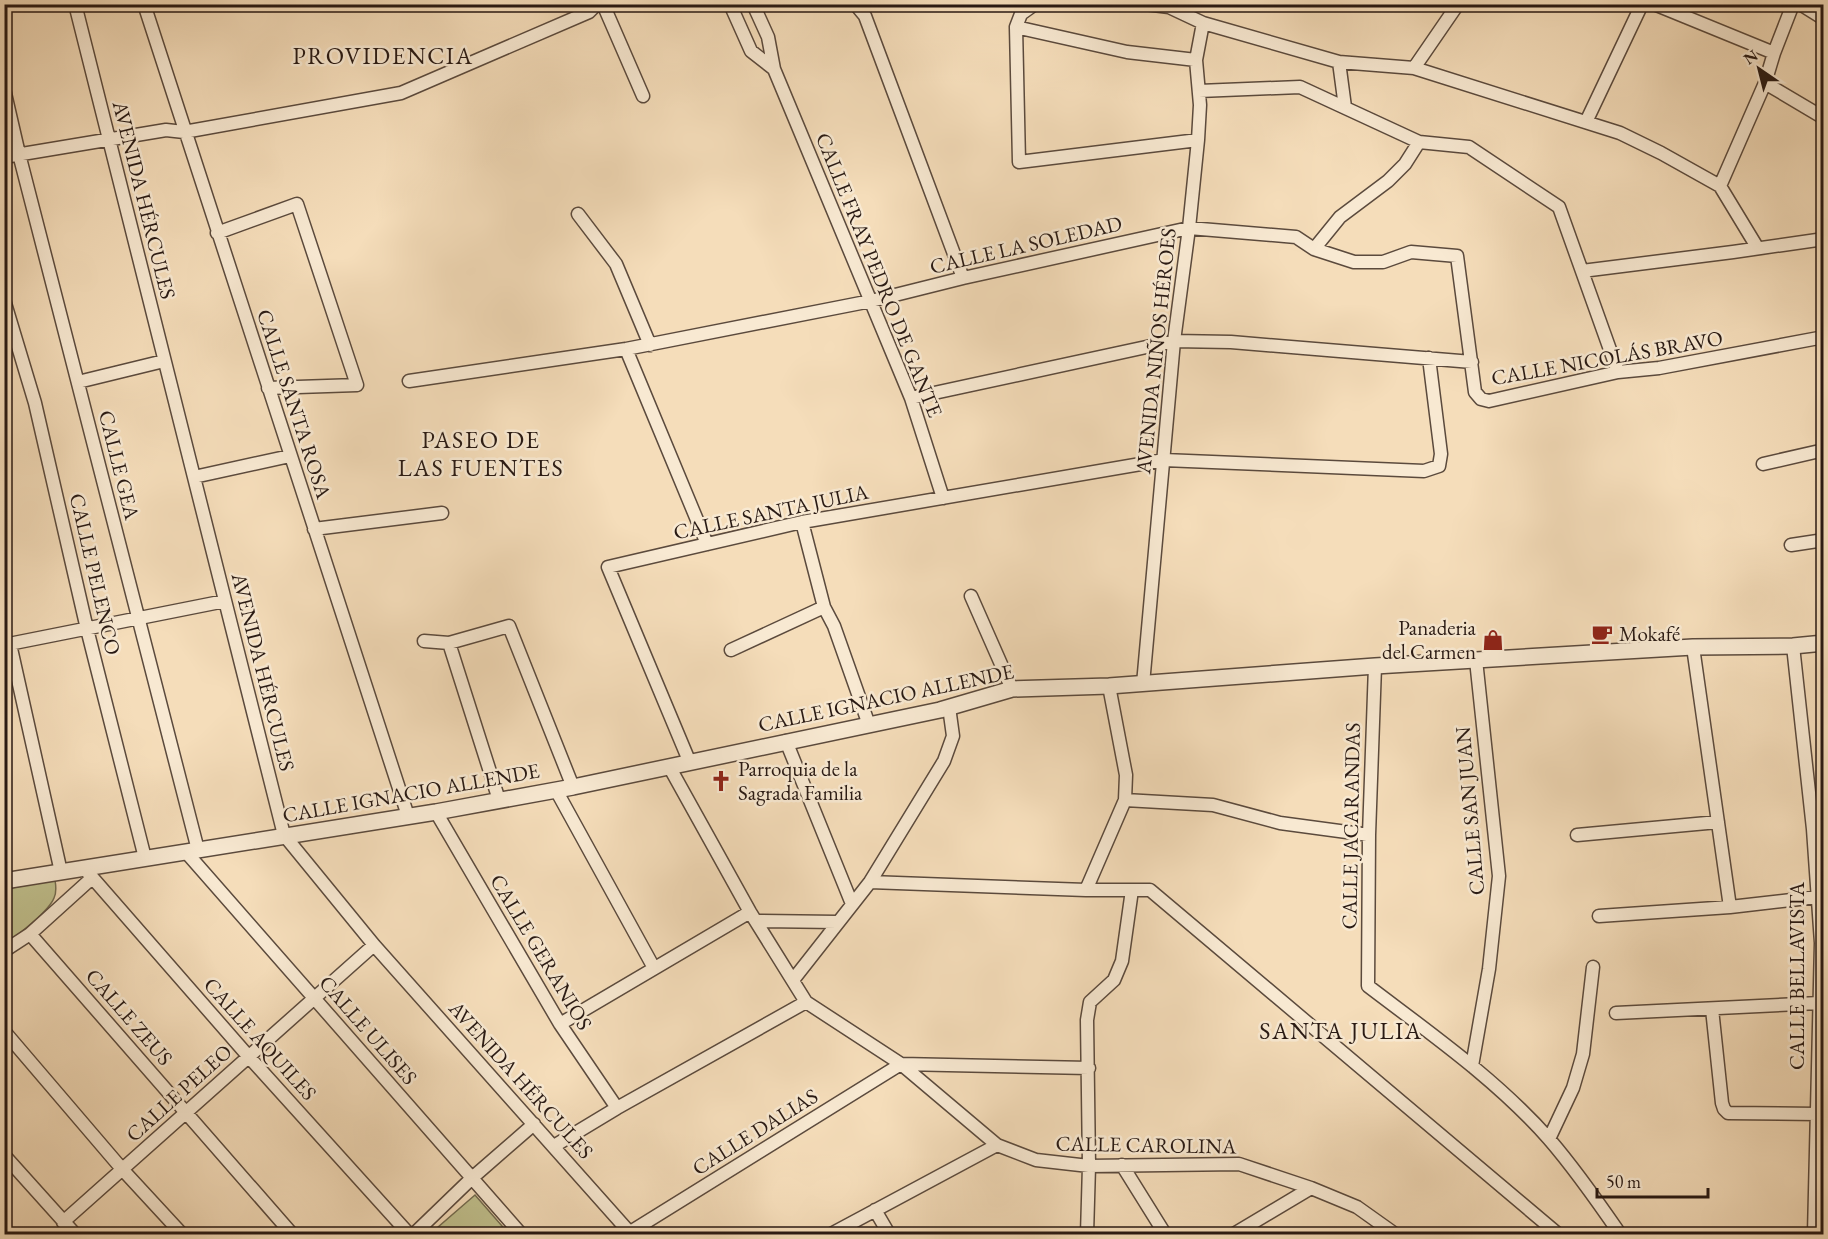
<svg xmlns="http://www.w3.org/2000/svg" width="1828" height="1239" font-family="'EB Garamond',serif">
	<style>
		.green { fill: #c0c08d; stroke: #746c50; stroke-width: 1.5 }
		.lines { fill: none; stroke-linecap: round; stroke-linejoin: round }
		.minor-casing { stroke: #5b4a3d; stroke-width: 15 }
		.tertiary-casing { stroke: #5b4a3d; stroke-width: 18 }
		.minor { stroke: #f8e9d2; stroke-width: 12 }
		.tertiary { stroke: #f8e9d2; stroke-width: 15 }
		.labels { text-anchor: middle; stroke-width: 5; stroke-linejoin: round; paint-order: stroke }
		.street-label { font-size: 21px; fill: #281913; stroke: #f8e9d2 }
		.poi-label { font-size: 21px; fill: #281913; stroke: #f8e9d2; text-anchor: start }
		.quarter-label { font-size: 24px; letter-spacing: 1.5px; fill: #281913; stroke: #f8e9d2 }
	</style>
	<rect width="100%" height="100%" fill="#f5ddba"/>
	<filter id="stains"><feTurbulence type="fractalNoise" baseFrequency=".00333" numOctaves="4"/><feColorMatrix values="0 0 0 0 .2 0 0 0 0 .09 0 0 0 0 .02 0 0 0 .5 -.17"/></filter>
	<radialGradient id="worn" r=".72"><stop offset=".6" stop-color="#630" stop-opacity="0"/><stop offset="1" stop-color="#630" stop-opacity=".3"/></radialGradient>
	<path class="green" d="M 55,880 C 56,886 57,892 54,898 C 49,911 17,936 5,944 L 5,889 Z
		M 475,1195 L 509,1234 L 430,1234 Z"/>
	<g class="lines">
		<defs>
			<path id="minor" d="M 75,4 L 284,835 L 374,945 L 631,1234
				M 144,4 L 408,816
				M 603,4 L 643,96
				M 730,4 L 751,51 L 774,69
				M 753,4 L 768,37 L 774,69 L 911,398 L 943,498
				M 855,4 L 865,16 L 963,278
				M 1035,4 L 1021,14 L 1016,27 L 1019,162 L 1198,140
				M 1145,4 L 1169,7 L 1203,23 L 1339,62 L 1414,68 L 1620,133 L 1661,153 L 1720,186 L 1757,247
				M 1654,4 L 1774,53
				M 1800,4 L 1824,19
				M 1016,27 L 1127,52 L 1196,60
				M 1339,62 L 1345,107
				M 1414,68 L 1458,4
				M 1765,83 L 1824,118
				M 4,89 L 19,154 L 198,850
				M 1199,91 L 1300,87 L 1419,142 L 1469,147 L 1559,207 L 1618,372
				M 1586,122 L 1642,4
				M 4,157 L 166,130 L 184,132 L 401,93 L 589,12 L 597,4
				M 1720,186 L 1765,83 L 1774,53 L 1793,4
				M 578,214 L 616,264 L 650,345
				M 217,233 L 297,204 L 357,385 L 268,388
				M 1314,249 L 1340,217 L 1388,181 L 1405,164 L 1419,142
				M 1582,271 L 1733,252 L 1824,239
				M 4,300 L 35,403 L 87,629 L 145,858
				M 626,349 L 707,544
				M 409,381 L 626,349 L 871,301 L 963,278 L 1189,228 L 1296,237 L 1314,249 L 1354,262 L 1383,262 L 1411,252 L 1457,256 L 1475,392 L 1481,399 L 1489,401 L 1618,372 L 1659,368 L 1824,337
				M 78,382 L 164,361
				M 911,398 L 1174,341 L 1231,342 L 1472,362
				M 1763,464 L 1824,450
				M 194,477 L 290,456
				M 802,522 L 824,607 L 834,626 L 869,725
				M 314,529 L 442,513
				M 1791,545 L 1824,540
				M 971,596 L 1012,689
				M 424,641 L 449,643 L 509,626 L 573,787
				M 449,643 L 499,800
				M 10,644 L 61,872
				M 4,645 L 225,601
				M 1793,646 L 1813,829 L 1821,943 L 1814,1234
				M 1693,647 L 1730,907
				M 731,650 L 824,607
				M 1375,666 L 1369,835 L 1368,986 C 1431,1034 1497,1080 1549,1139 C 1575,1169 1598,1202 1620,1234
				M 1143,684 L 1174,341 L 1189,228 L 1198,140 L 1200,105 L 1196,60 L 1203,23
				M 786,741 L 852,904
				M 690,763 L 608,567 L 802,522 L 1164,460 L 1424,471 L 1439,466 L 1441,454 L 1429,358
				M 670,768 L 750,912 L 806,1002 L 901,1064 L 997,1145 L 1036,1160 L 1089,1166 L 1239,1164 L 1311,1188 L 1357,1207 L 1395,1234
				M 556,790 L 654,968
				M 1125,800 L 1213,805 L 1280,823 L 1369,835
				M 436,812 L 560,1024 L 617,1108
				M 1577,835 L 1718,822
				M 186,852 L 521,1234
				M 84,868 L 249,1057 L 409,1234
				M 870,882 L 1086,890 L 1150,890 L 1558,1234
				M 1086,890 L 1125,800 L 1126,775 L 1109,686
				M 1599,916 L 1730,907 L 1817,897
				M 756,921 L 837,922
				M 30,934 L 292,1234
				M 4,951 L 30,934 L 92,878
				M 793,980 L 870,882 L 944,761 L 953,736 L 949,707
				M 1712,1009 L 1722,1103 L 1724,1109 L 1728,1113 L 1817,1114
				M 1616,1013 L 1819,1003
				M 560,1024 L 750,912
				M 4,1031 L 122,1169 L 182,1234
				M 1472,1066 L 1489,969 L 1499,876 L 1476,660
				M 1549,1139 L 1573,1088 L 1583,1054 L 1593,967
				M 554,1146 L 617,1108 L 806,1002
				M 4,1155 L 75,1234
				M 1122,1165 L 1165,1234
				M 875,1210 L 889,1234
				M 63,1222 L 374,945
				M 414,1234 L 472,1178 L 534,1124
				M 627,1234 L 901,1064 L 1089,1068
				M 831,1234 L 997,1145
				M 1087,1234 L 1089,1166 L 1087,1020 L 1090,1002 L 1114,980 L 1122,961 L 1132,890
				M 1234,1234 L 1311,1188"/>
			<path id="tertiary" d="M 4,881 L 436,812 L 573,787 L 940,710 L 1012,689 L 1109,686 L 1375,666 L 1693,647 L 1793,646 L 1824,643"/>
		</defs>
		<use href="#minor" class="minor-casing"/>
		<use href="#tertiary" class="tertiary-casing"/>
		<use href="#minor" class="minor"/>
		<use href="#tertiary" class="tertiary"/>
	</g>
	<defs>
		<symbol id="cafe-bare" viewBox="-9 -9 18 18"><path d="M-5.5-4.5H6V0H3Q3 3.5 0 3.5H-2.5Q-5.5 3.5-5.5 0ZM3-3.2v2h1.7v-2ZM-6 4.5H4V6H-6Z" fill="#8f2418" stroke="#f8e9d2" stroke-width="2.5" paint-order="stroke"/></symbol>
		<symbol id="shop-bare" viewBox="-9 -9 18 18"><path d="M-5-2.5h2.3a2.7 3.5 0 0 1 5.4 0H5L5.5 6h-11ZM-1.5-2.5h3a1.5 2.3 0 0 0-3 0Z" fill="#8f2418" stroke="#f8e9d2" stroke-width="2.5" paint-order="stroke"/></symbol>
		<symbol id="church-bare" viewBox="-9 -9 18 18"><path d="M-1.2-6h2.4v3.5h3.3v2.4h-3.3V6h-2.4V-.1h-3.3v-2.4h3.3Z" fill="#8f2418" stroke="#f8e9d2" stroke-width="2.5" paint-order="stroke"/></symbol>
	</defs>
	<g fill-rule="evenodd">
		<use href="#cafe-bare" x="1587" y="619" width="30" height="30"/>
		<use href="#shop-bare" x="1478" y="625" width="30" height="30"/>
		<use href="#church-bare" x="706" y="766" width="30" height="30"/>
	</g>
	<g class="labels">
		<g class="street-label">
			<text transform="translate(144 200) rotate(76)" y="7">AVENIDA HÉRCULES</text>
			<text transform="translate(1026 245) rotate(-13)" y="7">CALLE LA SOLEDAD</text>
			<text transform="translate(879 275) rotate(68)" y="7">CALLE FRAY PEDRO DE GANTE</text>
			<text transform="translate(1156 351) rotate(-84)" y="7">AVENIDA NIÑOS HÉROES</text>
			<text transform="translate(1607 358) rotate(-10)" y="7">CALLE NICOLÁS BRAVO</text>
			<text transform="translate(294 404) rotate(72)" y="7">CALLE SANTA ROSA</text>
			<text transform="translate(119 465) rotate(76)" y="7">CALLE GEA</text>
			<text transform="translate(771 512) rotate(-12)" y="7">CALLE SANTA JULIA</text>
			<text transform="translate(95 574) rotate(77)" y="7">CALLE PELENCO</text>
			<text transform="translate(263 672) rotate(76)" y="7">AVENIDA HÉRCULES</text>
			<text transform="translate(886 698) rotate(-12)" y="7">CALLE IGNACIO ALLENDE</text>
			<text transform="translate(411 793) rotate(-10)" y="7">CALLE IGNACIO ALLENDE</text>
			<text transform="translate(1470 811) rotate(-95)" y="7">CALLE SAN JUAN</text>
			<text transform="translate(1351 826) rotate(-89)" y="7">CALLE JACARANDAS</text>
			<text transform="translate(541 952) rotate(59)" y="7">CALLE GERANIOS</text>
			<text transform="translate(1797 976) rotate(-90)" y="7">CALLE BELLAVISTA</text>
			<text transform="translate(129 1017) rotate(49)" y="7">CALLE ZEUS</text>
			<text transform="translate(368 1030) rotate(49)" y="7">CALLE ULISES</text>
			<text transform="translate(260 1039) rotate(48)" y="7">CALLE AQUILES</text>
			<text transform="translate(521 1080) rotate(48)" y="7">AVENIDA HÉRCULES</text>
			<text transform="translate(179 1093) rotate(-42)" y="7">CALLE PELEO</text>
			<text transform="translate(755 1132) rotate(-32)" y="7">CALLE DALIAS</text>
			<text transform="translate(1146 1145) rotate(1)" y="7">CALLE CAROLINA</text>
		</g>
		<g class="poi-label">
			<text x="1476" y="635" text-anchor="end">Panaderia<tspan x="1476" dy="24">del Carmen</tspan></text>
			<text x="1619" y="641">Mokafé</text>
			<text x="738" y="776">Parroquia de la<tspan x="738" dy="24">Sagrada Familia</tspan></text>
		</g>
		<g class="quarter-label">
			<text x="383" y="64">PROVIDENCIA</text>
			<text x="481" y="448">PASEO DE<tspan x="481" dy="28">LAS FUENTES</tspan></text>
			<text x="1341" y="1039">SANTA JULIA</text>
		</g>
	</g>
	<rect width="1828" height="1239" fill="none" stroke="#f5ddba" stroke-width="24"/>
	<rect x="6" y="6" width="1816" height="1227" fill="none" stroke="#281913" stroke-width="3"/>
	<rect x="12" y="12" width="1804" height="1215" fill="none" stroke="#281913" stroke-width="1.5"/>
	<g transform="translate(1759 69) rotate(325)" stroke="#f8e9d2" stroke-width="4.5" paint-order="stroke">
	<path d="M0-4.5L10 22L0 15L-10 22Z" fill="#281913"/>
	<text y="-9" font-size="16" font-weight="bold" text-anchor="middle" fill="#281913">N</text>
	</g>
	<path d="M1597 1188v9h111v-9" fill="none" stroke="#281913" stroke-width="3"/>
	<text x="1606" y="1188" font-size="18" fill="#281913" stroke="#f8e9d2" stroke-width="4.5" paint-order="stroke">50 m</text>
	<rect width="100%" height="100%" filter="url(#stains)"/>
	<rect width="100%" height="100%" fill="url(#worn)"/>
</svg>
